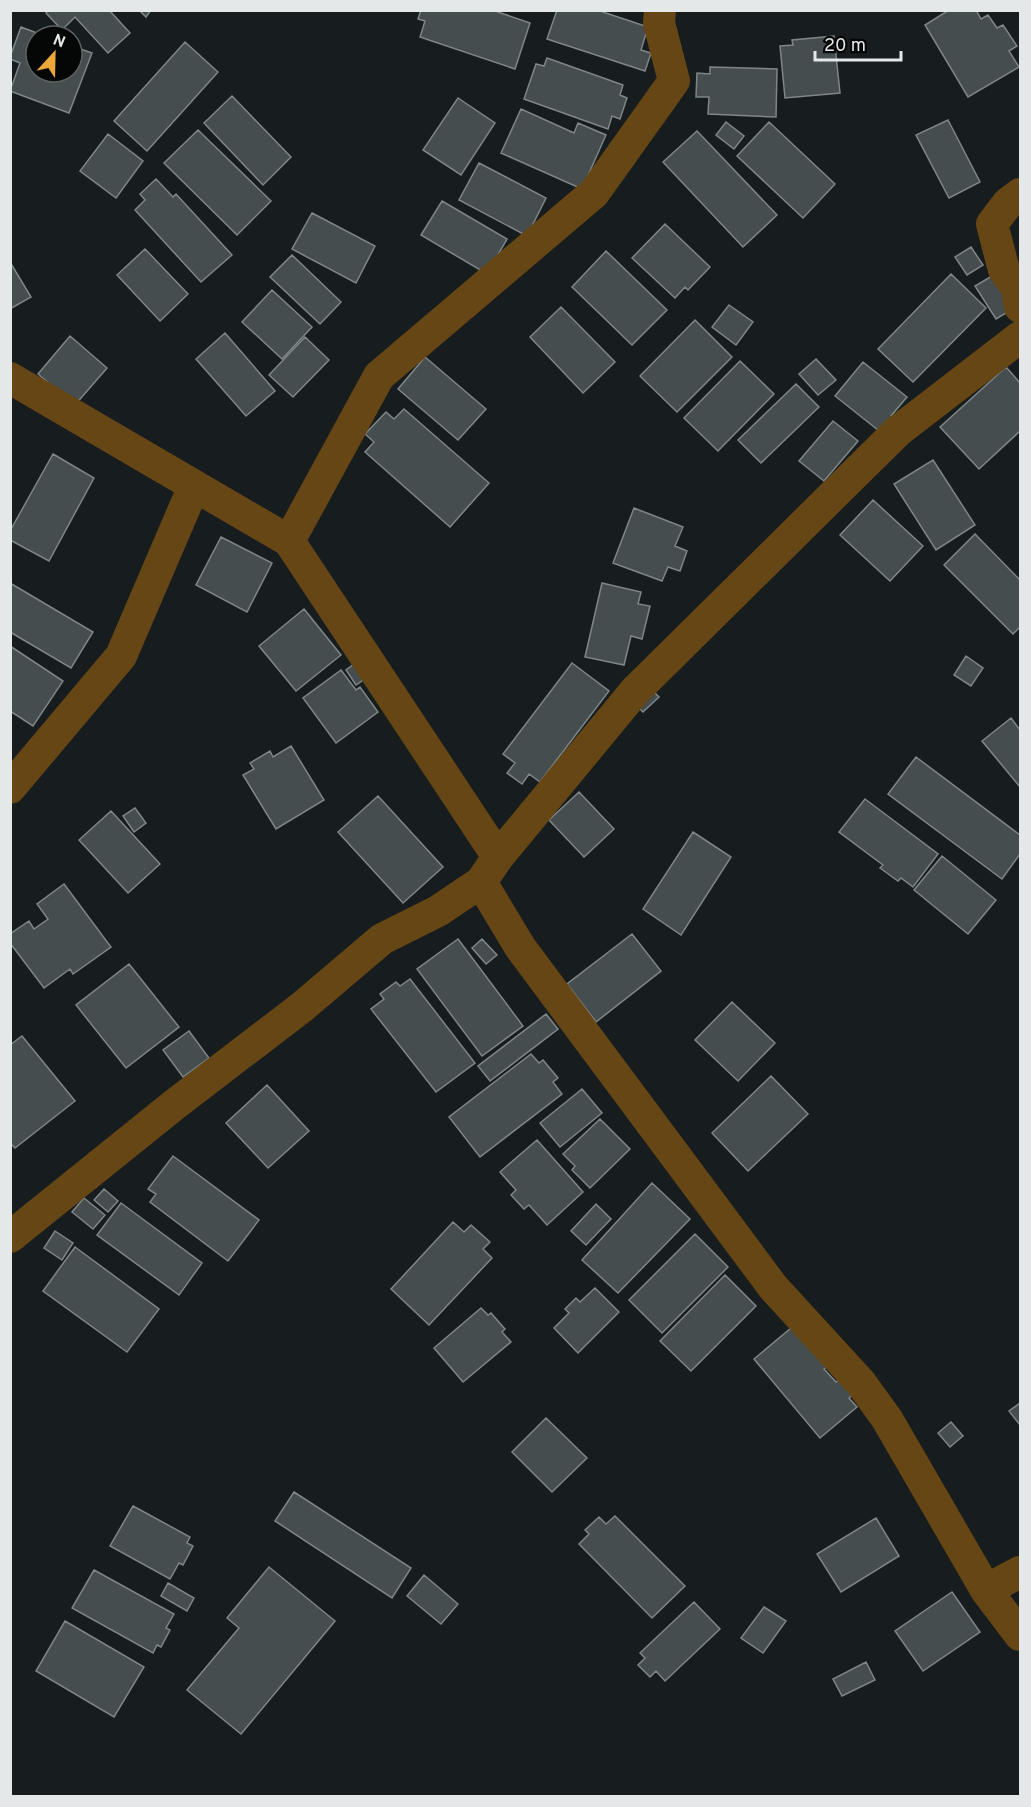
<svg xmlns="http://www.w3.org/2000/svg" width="1031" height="1807" font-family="Overpass,sans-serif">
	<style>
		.building { fill: #464d4e; stroke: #7e8688; stroke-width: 1.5 }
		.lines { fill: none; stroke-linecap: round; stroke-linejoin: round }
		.street { stroke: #664614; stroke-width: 32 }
	</style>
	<rect width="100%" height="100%" fill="#171d1e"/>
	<path class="building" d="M 49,10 L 109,10 L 130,33 L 108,53 L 75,17 L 62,30 L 46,13 Z
		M 139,10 L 151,10 L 146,17 Z
		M 421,10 L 492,10 L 530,23 L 515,69 L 420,37 L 425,21 L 418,19 Z
		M 557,10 L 597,10 L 648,27 L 641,50 L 651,53 L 645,71 L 547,39 Z
		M 949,10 L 976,10 L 981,19 L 988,15 L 997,28 L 1003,25 L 1017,46 L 1009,51 L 1019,67 L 968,97 L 925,25 Z
		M 21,27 L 45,36 L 36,36 L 36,72 L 72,72 L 72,46 L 92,53 L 69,113 L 10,91 L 20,63 L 10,59 L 10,57 Z
		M 834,36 L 840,93 L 785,98 L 780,46 L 793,45 L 792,40 Z
		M 185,42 L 218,72 L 147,151 L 114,121 Z
		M 547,58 L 623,85 L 620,95 L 627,98 L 620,119 L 612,116 L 608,129 L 524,99 L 536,64 L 544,66 Z
		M 710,67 L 777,69 L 776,117 L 708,114 L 709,97 L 696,97 L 697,73 L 710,74 Z
		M 232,96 L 291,157 L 263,185 L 204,123 Z
		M 458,98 L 495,123 L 461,175 L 423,150 Z
		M 521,109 L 574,133 L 578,123 L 606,135 L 582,189 L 501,153 Z
		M 948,120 L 980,182 L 949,198 L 916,135 Z
		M 726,122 L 744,136 L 734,149 L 716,135 Z
		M 769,122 L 835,184 L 803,218 L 737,156 Z
		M 198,130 L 271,201 L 237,235 L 164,163 Z
		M 697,131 L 777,215 L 743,247 L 663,162 Z
		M 108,134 L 143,161 L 116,198 L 80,171 Z
		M 479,163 L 546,198 L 527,236 L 459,200 Z
		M 156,179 L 173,197 L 176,194 L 232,255 L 201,282 L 135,210 L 145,200 L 140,194 Z
		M 442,201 L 507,239 L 487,274 L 421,235 Z
		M 312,213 L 375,246 L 356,283 L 292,249 Z
		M 665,224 L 710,267 L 688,290 L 685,287 L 675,298 L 632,258 Z
		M 971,247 L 983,265 L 967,275 L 955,257 Z
		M 145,249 L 188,294 L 160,321 L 117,275 Z
		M 606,251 L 667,310 L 632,345 L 572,287 Z
		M 292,255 L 341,302 L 320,324 L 270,277 Z
		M 10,262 L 31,297 L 10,309 Z
		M 997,273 L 1018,306 L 996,319 L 975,286 Z
		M 951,274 L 986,308 L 913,382 L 878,349 Z
		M 272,290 L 312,327 L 282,359 L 242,322 Z
		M 729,305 L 753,322 L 736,345 L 712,327 Z
		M 561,307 L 615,362 L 583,393 L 530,337 Z
		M 695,320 L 732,357 L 677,412 L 640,376 Z
		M 225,333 L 275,391 L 246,416 L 196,359 Z
		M 70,336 L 107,368 L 75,405 L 38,374 Z
		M 305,337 L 329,360 L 293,397 L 269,375 Z
		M 425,357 L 486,409 L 458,440 L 398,389 Z
		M 816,359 L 836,380 L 818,395 L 799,374 Z
		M 740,361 L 774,394 L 718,451 L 684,418 Z
		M 863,362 L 907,397 L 891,416 L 895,419 L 883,434 L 835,396 Z
		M 1006,367 L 1020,383 L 1020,431 L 979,469 L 940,427 Z
		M 796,384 L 819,407 L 761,463 L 738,440 Z
		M 404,409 L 489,483 L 450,527 L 365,452 L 374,442 L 365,434 L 386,412 L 394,419 Z
		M 833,421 L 858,441 L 824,481 L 799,461 Z
		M 53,454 L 94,478 L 49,561 L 10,540 L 10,531 Z
		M 933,460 L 975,525 L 936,550 L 894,484 Z
		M 873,500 L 923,546 L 890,581 L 840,535 Z
		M 634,508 L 683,527 L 675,546 L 687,551 L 680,571 L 668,567 L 662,581 L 613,563 Z
		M 975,534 L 1020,580 L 1020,627 L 1013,634 L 944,565 Z
		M 221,537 L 272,563 L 247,612 L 196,585 Z
		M 10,583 L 93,632 L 71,668 L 10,632 Z
		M 602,583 L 641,592 L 638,604 L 650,606 L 642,639 L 631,636 L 624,665 L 585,657 Z
		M 304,609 L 341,655 L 296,691 L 259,646 Z
		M 10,646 L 63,681 L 33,726 L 10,711 Z
		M 966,656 L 983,668 L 971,686 L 954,675 Z
		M 361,659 L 372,674 L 356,685 L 346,670 Z
		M 572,663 L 609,691 L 540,782 L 529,774 L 522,784 L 507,773 L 515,763 L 503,754 Z
		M 341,670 L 356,690 L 360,687 L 378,712 L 336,743 L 303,698 Z
		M 649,687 L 659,697 L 643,712 L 633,702 Z
		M 1011,718 L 1020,730 L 1020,787 L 982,741 Z
		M 291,746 L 324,800 L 276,829 L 243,775 L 254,769 L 250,763 L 270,751 L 273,757 Z
		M 916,757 L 1020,835 L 1020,854 L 1002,879 L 888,794 Z
		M 579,792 L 614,829 L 584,857 L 549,820 Z
		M 378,796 L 443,867 L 403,903 L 338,832 Z
		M 865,799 L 938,854 L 913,887 L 901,878 L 898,881 L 880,868 L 883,865 L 839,832 Z
		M 135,808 L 146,823 L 134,832 L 123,816 Z
		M 111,811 L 160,864 L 128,893 L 79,840 Z
		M 693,832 L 731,857 L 681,935 L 643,909 Z
		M 942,856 L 996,900 L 968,934 L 914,890 Z
		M 64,884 L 111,947 L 73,974 L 70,969 L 44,988 L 10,943 L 10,934 L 29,921 L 34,929 L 48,919 L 37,904 Z
		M 632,934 L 661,971 L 596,1022 L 567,984 Z
		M 458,939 L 523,1026 L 482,1056 L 417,969 Z
		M 482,939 L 497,955 L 486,964 L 472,948 Z
		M 129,964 L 179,1027 L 126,1068 L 76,1005 Z
		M 410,979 L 475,1063 L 436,1092 L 371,1009 L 384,999 L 380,994 L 396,982 L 400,986 Z
		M 732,1002 L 775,1043 L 738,1081 L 695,1040 Z
		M 546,1014 L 558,1029 L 490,1081 L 478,1066 Z
		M 189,1031 L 209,1058 L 183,1077 L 163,1050 Z
		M 22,1036 L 75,1101 L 15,1148 L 10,1143 L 10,1045 Z
		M 531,1054 L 539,1063 L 543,1060 L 558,1078 L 553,1082 L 562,1094 L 480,1157 L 449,1117 Z
		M 771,1076 L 808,1114 L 748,1171 L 712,1133 Z
		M 267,1085 L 309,1131 L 268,1168 L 226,1123 Z
		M 582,1089 L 602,1113 L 560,1147 L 540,1123 Z
		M 600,1119 L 630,1149 L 590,1188 L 572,1170 L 575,1166 L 563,1154 Z
		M 537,1140 L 583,1192 L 547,1225 L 529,1205 L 524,1209 L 511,1195 L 516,1190 L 500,1172 Z
		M 173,1156 L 259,1220 L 228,1261 L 150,1202 L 156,1194 L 148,1189 Z
		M 652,1183 L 690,1219 L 618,1293 L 582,1260 Z
		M 104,1189 L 118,1201 L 108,1212 L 94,1200 Z
		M 84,1198 L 105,1215 L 93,1229 L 72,1212 Z
		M 121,1203 L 202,1263 L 179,1295 L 97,1235 Z
		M 596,1204 L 611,1219 L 586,1245 L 571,1231 Z
		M 453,1222 L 464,1232 L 471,1225 L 490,1242 L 483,1249 L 492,1258 L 429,1325 L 391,1289 Z
		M 55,1231 L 73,1243 L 62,1260 L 44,1248 Z
		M 695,1234 L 728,1267 L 662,1333 L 629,1300 Z
		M 75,1247 L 159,1309 L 127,1352 L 43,1291 Z
		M 725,1275 L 756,1306 L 691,1371 L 660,1341 Z
		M 595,1288 L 619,1312 L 578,1353 L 554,1328 L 569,1313 L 565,1309 L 576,1298 L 580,1302 Z
		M 481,1308 L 488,1315 L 491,1313 L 505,1329 L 502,1332 L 511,1342 L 463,1382 L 434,1348 Z
		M 791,1328 L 828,1366 L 824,1369 L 836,1382 L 841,1378 L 854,1394 L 849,1398 L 857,1407 L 820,1438 L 754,1359 Z
		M 1020,1403 L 1020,1425 L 1009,1411 Z
		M 546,1418 L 587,1458 L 552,1492 L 512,1452 Z
		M 951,1422 L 963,1436 L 950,1447 L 938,1433 Z
		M 294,1492 L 411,1568 L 392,1598 L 275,1521 Z
		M 133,1506 L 190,1537 L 187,1543 L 193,1546 L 183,1565 L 179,1563 L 170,1579 L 110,1546 Z
		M 615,1516 L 685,1586 L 652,1618 L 579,1544 L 589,1534 L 585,1530 L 599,1517 L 606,1524 Z
		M 876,1518 L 899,1556 L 841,1592 L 817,1554 Z
		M 269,1567 L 335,1621 L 241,1734 L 187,1690 L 239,1628 L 227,1618 Z
		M 94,1570 L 174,1614 L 166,1628 L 170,1630 L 161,1647 L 157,1645 L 153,1653 L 72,1608 Z
		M 424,1575 L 458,1604 L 441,1624 L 407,1596 Z
		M 168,1583 L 194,1598 L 187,1611 L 161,1596 Z
		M 952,1592 L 980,1632 L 923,1671 L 895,1631 Z
		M 694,1602 L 720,1629 L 665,1681 L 656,1671 L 650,1677 L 638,1665 L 645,1658 L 640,1653 Z
		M 764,1607 L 786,1621 L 763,1653 L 741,1638 Z
		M 65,1621 L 144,1667 L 114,1717 L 36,1671 Z
		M 866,1662 L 875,1680 L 842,1696 L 833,1679 Z"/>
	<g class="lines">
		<path class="street" d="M 1020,194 L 1008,203 L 992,224 L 1004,270 L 1017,288 L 1020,307
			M 10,378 L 289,541 L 498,857
			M 289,541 L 379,376 L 594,193 L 674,81 L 659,23 L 660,10
			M 10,788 L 121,656 L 194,486
			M 481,882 L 498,857 L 635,691 L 898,431 L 1020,337
			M 10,1237 L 174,1105 L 302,1007 L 382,939 L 438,911 L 481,882 L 520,947 L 773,1287 L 861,1383 L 887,1419 L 986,1590 L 1020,1635
			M 986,1590 L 1020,1572"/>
	</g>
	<rect width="1031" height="1807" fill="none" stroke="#e4e8e9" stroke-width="24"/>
	<g transform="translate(54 54) rotate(22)"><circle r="28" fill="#050707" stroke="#5e6161" stroke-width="1.5"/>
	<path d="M0-4.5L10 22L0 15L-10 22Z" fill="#eda83b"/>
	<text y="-9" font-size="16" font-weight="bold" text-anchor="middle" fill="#e4e8e9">N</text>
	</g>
	<path d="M815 51v9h86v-9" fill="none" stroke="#e4e8e9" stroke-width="3"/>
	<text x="824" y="51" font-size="18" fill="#e4e8e9" stroke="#050707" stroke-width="4.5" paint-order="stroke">20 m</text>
</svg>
